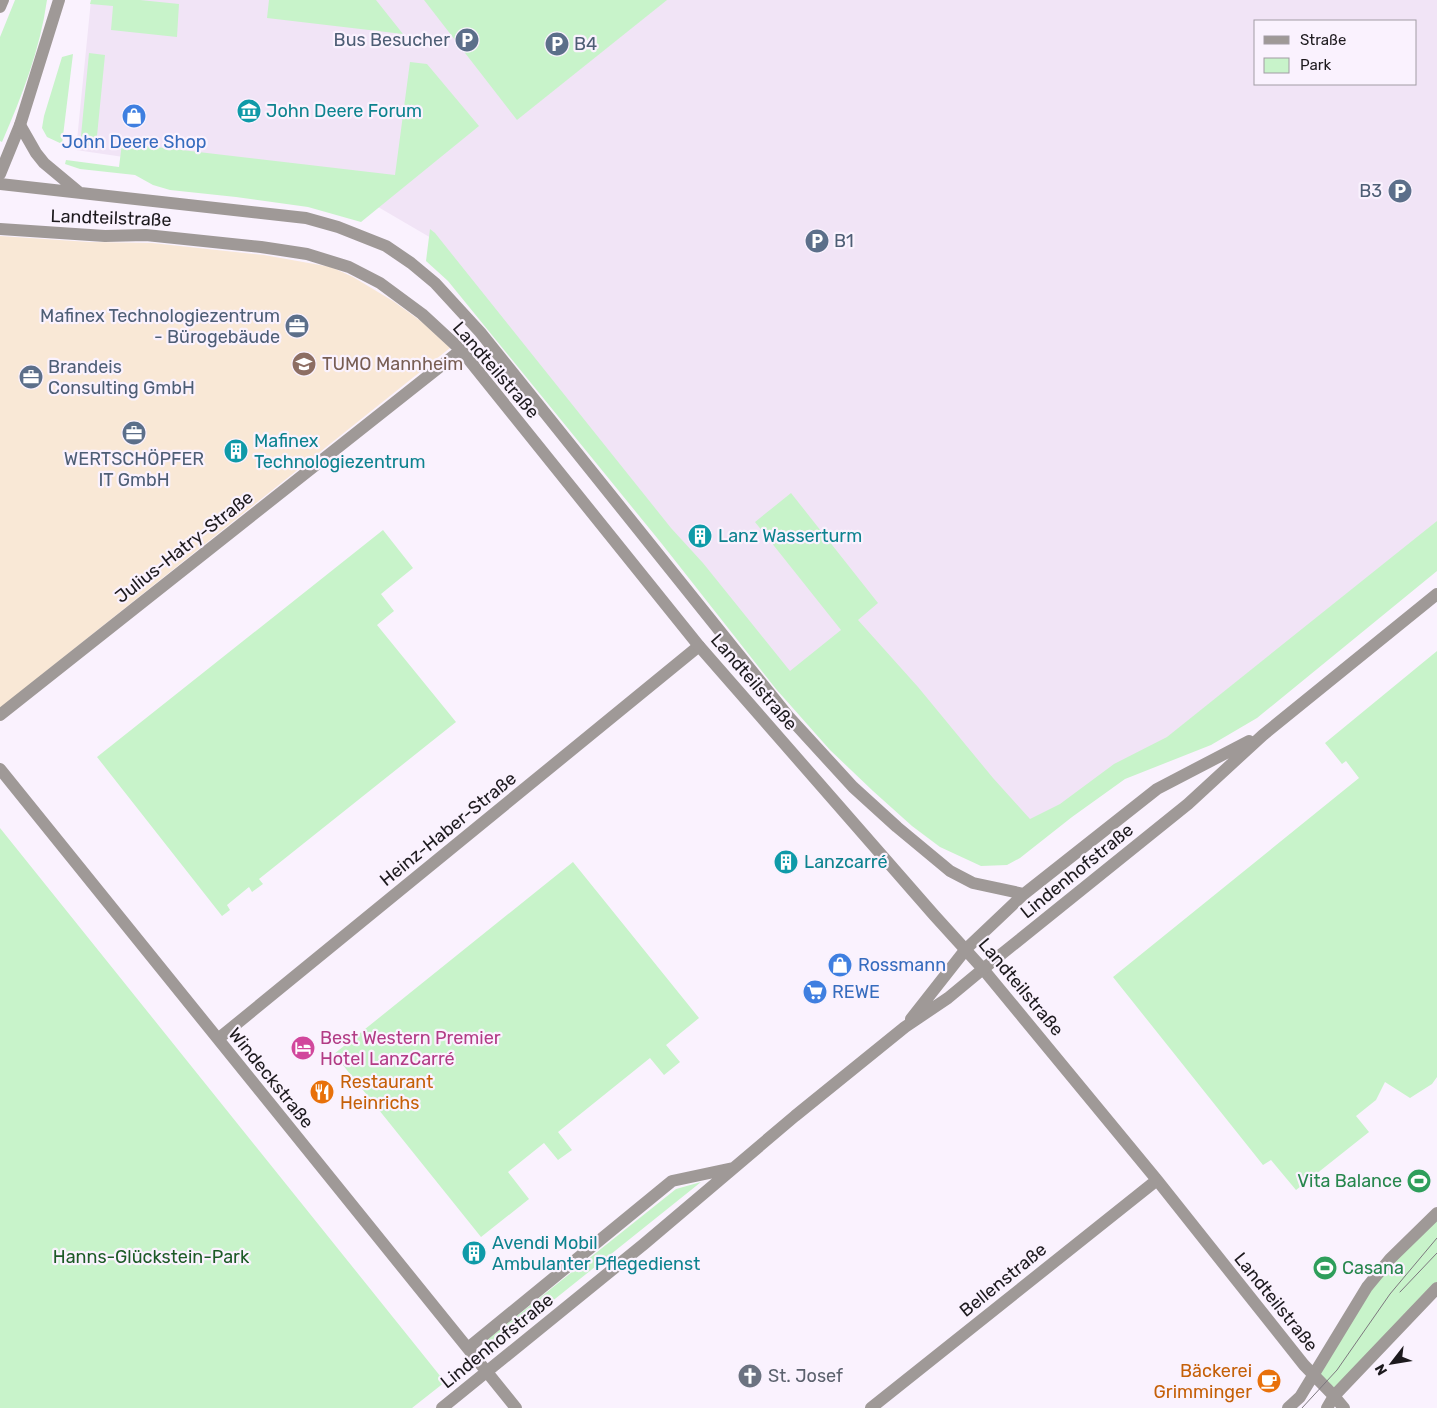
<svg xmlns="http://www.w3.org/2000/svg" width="1437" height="1408" font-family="Rubik,sans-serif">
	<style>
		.commercial { fill: #f9e8d6 }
		.built { fill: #f1e4f6; fill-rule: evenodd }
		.green { fill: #c8f3ca }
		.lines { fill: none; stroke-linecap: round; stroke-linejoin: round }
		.minor { stroke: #9f9997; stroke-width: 12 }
		.tertiary { stroke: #9f9997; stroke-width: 12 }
		.tram { stroke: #7c777e; stroke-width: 1 }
		.labels { text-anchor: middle; stroke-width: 4.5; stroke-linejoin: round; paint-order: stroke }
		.service-label { font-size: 18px; fill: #4e5e75; stroke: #faf2fe; text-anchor: end }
		.culture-label { font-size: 18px; fill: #0d838f; stroke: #faf2fe; text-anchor: start }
		.shop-label { font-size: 18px; fill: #366cbe; stroke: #faf2fe; text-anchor: start }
		.street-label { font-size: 18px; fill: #1d1a1e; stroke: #faf2fe }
		.education-label { font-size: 18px; fill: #785e54; stroke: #faf2fe; text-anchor: start }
		.hotel-label { font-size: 18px; fill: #b23c85; stroke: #faf2fe; text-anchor: start }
		.food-label { font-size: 18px; fill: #c56008; stroke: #faf2fe; text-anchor: start }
		.leisure-label { font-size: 18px; fill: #27864d; stroke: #faf2fe; text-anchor: end }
		.park-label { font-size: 18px; fill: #1c5a26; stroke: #faf2fe }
		.worship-label { font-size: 18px; fill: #5b616d; stroke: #faf2fe; text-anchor: start }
	</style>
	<rect width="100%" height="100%" fill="#faf2fe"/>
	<path class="commercial" d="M 0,236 L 89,242 L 152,243 L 264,255 L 331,267 L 353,277 L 393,301 L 422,322 L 450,348 L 0,708 Z"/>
	<path class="built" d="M 91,0 L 1437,0 L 1437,524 L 1168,740 L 1016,844 L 788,674 L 438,242 L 373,204 L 314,185 L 76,150 ZM 1256,21 L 1416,21 L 1416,84 L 1256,84 Z"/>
	<path class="green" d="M 15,0 L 47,0 C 40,50 22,96 2,142 L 0,141 L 0,37 Z
		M 91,0 L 140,0 L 179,4 L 177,37 L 111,30 L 113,6 L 90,4 Z
		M 269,0 L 376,0 L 403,34 L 267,18 Z
		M 424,0 L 667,0 L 517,120 Z
		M 89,53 L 105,55 L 96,146 L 80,146 Z
		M 73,54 L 62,144 L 47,137 L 42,128 L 44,116 L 62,57 Z
		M 410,62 L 427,64 L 479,126 L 361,222 L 308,207 L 236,197 L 170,190 L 153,185 L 135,175 L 80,169 L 65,164 L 66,160 L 119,167 L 122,143 L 395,175 Z
		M 430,229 L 435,233 L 671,528 L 703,563 L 790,671 L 841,630 L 755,522 L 791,493 L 878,603 L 858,620 L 918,687 L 993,778 L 1030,819 L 1060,804 L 1114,764 L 1167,737 L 1437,521 L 1437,571 L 1257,718 L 1211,745 L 1125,779 L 1072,817 L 1020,858 L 1007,865 L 981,866 L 940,847 L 912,826 L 873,791 L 830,750 L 776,689 L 662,544 L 448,281 L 426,261 Z
		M 383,530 L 413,568 L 381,594 L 394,611 L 377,625 L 456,722 L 259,879 L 263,884 L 252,892 L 249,887 L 227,905 L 230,910 L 222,916 L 97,757 Z
		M 1437,651 L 1437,1077 L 1432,1084 L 1410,1098 L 1385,1082 L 1376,1100 L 1356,1116 L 1369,1132 L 1296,1190 L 1271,1160 L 1263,1165 L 1113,977 L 1359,778 L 1346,761 L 1342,764 L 1325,743 Z
		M 0,828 L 445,1382 L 412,1408 L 0,1408 Z
		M 573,862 L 699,1018 L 666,1045 L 680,1062 L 664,1075 L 650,1058 L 558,1132 L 572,1150 L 558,1160 L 544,1143 L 508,1172 L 529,1199 L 481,1237 L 334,1054 Z
		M 701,1182 L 495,1347 L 488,1339 L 676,1189 Z
		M 1437,1213 L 1437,1288 L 1334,1396 L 1313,1375 L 1367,1287 Z"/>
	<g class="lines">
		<path class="minor" d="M 0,7 L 3,0
			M 0,174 L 20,125 L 59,0
			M 0,715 L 461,350
			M 0,769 L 516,1408
			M 911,1019 L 966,949
			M 218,1039 L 699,646
			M 468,1348 L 672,1181 L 733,1168
			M 442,1408 L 644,1244 L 795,1116 L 905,1027 L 948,998 L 983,969 L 1157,1180 L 1304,1365 L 1334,1396 L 1344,1408
			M 871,1408 L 1157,1180
			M 1288,1408 L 1300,1397 L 1367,1287 L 1390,1259 L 1437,1213
			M 1327,1408 L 1334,1396 L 1437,1288"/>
		<path class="tertiary" d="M 20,125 L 36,153 L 44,163 L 80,193
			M 0,184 L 306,218 L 338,227 L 386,246 L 411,263 L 435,283 L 480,332 L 788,716 L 853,787 L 897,827 L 950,871 L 973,883 L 1024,894
			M 0,229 L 105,236 L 146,235 L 261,247 L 307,254 L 349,267 L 380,283 L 422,314 L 461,350 L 699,646 L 934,915 L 983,969 L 1188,804 L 1263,735 L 1437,594
			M 966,949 L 1024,894 L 1157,789 L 1249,741"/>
		<path class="tram" d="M 1400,1292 L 1437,1253
			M 1302,1408 L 1337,1370 L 1390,1294 L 1437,1238"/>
	</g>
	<defs>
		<symbol id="parking-disc" viewBox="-11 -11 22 22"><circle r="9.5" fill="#5c6f8a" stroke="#faf2fe"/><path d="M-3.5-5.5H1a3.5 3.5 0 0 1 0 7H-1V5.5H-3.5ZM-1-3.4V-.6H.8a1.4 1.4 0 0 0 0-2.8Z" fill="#fff"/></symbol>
		<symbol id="museum-disc" viewBox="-11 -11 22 22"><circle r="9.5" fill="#0f9aa8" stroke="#faf2fe"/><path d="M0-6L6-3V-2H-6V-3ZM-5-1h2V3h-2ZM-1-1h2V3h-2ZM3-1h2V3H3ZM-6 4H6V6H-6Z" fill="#fff"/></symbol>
		<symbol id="shop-disc" viewBox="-11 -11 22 22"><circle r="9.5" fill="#3f7fe0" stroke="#faf2fe"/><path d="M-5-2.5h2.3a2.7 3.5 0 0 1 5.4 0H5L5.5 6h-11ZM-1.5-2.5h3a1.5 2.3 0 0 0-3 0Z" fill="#fff"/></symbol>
		<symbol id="office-disc" viewBox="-11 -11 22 22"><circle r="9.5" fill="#5c6f8a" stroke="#faf2fe"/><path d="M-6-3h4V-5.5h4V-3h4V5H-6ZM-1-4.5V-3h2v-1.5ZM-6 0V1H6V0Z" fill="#fff"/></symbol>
		<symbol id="university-disc" viewBox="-11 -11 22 22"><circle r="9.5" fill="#8d6e63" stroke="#faf2fe"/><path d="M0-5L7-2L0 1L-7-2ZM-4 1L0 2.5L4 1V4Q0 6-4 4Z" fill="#fff"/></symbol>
		<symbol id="building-disc" viewBox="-11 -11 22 22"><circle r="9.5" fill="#0f9aa8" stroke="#faf2fe"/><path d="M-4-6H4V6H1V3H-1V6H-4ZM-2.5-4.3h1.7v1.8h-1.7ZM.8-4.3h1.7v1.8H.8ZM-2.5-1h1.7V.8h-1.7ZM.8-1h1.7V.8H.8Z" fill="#fff"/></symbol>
		<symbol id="supermarket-disc" viewBox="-11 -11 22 22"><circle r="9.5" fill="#3f7fe0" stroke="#faf2fe"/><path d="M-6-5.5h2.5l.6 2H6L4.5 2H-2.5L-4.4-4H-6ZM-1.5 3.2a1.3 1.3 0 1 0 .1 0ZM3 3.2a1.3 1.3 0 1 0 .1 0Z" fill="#fff"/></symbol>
		<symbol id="hotel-disc" viewBox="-11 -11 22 22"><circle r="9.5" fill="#d1479c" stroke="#faf2fe"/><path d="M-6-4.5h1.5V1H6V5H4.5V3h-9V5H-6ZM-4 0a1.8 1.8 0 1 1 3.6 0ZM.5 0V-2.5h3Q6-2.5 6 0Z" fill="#fff"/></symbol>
		<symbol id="restaurant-disc" viewBox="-11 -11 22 22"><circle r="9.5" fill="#e8710a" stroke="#faf2fe"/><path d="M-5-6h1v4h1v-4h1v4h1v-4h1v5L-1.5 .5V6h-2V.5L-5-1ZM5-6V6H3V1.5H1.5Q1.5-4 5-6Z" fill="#fff"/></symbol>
		<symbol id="stadium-disc" viewBox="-11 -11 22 22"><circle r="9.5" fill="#2e9e5b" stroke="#faf2fe"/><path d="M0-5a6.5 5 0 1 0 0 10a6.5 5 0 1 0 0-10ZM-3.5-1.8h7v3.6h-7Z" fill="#fff"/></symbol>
		<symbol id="church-disc" viewBox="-11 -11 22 22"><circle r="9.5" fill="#6b7280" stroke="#faf2fe"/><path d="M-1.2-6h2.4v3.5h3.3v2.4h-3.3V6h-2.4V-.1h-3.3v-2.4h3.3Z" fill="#fff"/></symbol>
		<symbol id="cafe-disc" viewBox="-11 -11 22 22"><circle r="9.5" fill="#e8710a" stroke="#faf2fe"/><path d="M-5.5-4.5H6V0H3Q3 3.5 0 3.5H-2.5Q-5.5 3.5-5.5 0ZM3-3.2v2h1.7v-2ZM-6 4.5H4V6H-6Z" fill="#fff"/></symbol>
	</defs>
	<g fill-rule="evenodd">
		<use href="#parking-disc" x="453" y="26" width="28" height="28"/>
		<use href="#parking-disc" x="543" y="30" width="28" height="28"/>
		<use href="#museum-disc" x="235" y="97" width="28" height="28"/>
		<use href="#shop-disc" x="120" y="102" width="28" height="28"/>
		<use href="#parking-disc" x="1386" y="177" width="28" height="28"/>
		<use href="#parking-disc" x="803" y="227" width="28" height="28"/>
		<use href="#office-disc" x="283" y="312" width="28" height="28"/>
		<use href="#university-disc" x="290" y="350" width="28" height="28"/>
		<use href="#office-disc" x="17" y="363" width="28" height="28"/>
		<use href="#office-disc" x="120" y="419" width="28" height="28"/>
		<use href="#building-disc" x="222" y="437" width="28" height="28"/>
		<use href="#building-disc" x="686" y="522" width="28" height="28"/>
		<use href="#building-disc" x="772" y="848" width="28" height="28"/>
		<use href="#shop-disc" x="826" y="951" width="28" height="28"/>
		<use href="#supermarket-disc" x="801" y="978" width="28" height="28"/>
		<use href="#hotel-disc" x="289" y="1034" width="28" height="28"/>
		<use href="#restaurant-disc" x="308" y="1078" width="28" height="28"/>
		<use href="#stadium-disc" x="1405" y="1167" width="28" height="28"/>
		<use href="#building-disc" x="460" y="1239" width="28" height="28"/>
		<use href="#stadium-disc" x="1311" y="1254" width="28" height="28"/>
		<use href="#church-disc" x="736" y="1362" width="28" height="28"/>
		<use href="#cafe-disc" x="1255" y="1367" width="28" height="28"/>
	</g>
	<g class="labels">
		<g class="service-label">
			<text x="450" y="46">Bus Besucher</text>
			<text x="574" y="50" text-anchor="start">B4</text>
			<text x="1382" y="197">B3</text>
			<text x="834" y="247" text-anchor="start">B1</text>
			<text x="280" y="322">Mafinex Technologiezentrum<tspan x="280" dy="21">- Bürogebäude</tspan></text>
			<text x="48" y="373" text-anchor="start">Brandeis<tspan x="48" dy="21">Consulting GmbH</tspan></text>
			<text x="134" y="465" text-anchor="middle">WERTSCHÖPFER<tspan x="134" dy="21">IT GmbH</tspan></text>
		</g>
		<g class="culture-label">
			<text x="266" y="117">John Deere Forum</text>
			<text x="254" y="447">Mafinex<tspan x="254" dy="21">Technologiezentrum</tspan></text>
			<text x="718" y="542">Lanz Wasserturm</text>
			<text x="804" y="868">Lanzcarré</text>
			<text x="492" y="1249">Avendi Mobil<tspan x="492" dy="21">Ambulanter Pflegedienst</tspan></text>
		</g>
		<g class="shop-label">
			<text x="134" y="148" text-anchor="middle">John Deere Shop</text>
			<text x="858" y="971">Rossmann</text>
			<text x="832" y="998">REWE</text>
		</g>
		<g class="street-label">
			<text transform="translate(111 218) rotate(2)" y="6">Landteilstraße</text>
			<text transform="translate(496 370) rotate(49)" y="6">Landteilstraße</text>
			<text transform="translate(184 547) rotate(-38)" y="6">Julius-Hatry-Straße</text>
			<text transform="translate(754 682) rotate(49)" y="6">Landteilstraße</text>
			<text transform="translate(448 829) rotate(-39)" y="6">Heinz-Haber-Straße</text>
			<text transform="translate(1077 871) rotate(-39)" y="6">Lindenhofstraße</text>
			<text transform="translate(1021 987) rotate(50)" y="6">Landteilstraße</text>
			<text transform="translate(271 1078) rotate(51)" y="6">Windeckstraße</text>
			<text transform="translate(1003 1280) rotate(-39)" y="6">Bellenstraße</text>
			<text transform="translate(1276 1302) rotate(51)" y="6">Landteilstraße</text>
			<text transform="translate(497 1341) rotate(-39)" y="6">Lindenhofstraße</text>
		</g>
		<g class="education-label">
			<text x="322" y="370">TUMO Mannheim</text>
		</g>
		<g class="hotel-label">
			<text x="320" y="1044">Best Western Premier<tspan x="320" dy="21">Hotel LanzCarré</tspan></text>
		</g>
		<g class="food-label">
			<text x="340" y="1088">Restaurant<tspan x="340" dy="21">Heinrichs</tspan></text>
			<text x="1252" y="1377" text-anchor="end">Bäckerei<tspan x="1252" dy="21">Grimminger</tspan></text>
		</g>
		<g class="leisure-label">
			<text x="1402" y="1187">Vita Balance</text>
			<text x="1342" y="1274" text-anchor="start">Casana</text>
		</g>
		<g class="park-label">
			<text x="151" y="1263">Hanns-Glückstein-Park</text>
		</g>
		<g class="worship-label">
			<text x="768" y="1382">St. Josef</text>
		</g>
	</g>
	<rect x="1254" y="20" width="162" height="65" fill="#faf2fe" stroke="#a29ca4"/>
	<rect x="1264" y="36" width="25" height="8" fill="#9f9997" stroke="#a29ca4"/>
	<text x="1300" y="45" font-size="15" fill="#1d1a1e">Straße</text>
	<rect x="1264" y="58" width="25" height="15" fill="#c8f3ca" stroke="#a29ca4"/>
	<text x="1300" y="70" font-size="15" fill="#1d1a1e">Park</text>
	<g transform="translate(1392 1363) rotate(239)" stroke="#faf2fe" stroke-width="4" paint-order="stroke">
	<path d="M0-4L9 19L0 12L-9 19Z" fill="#1d1a1e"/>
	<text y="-8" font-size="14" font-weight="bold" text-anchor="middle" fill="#1d1a1e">N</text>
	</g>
</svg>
